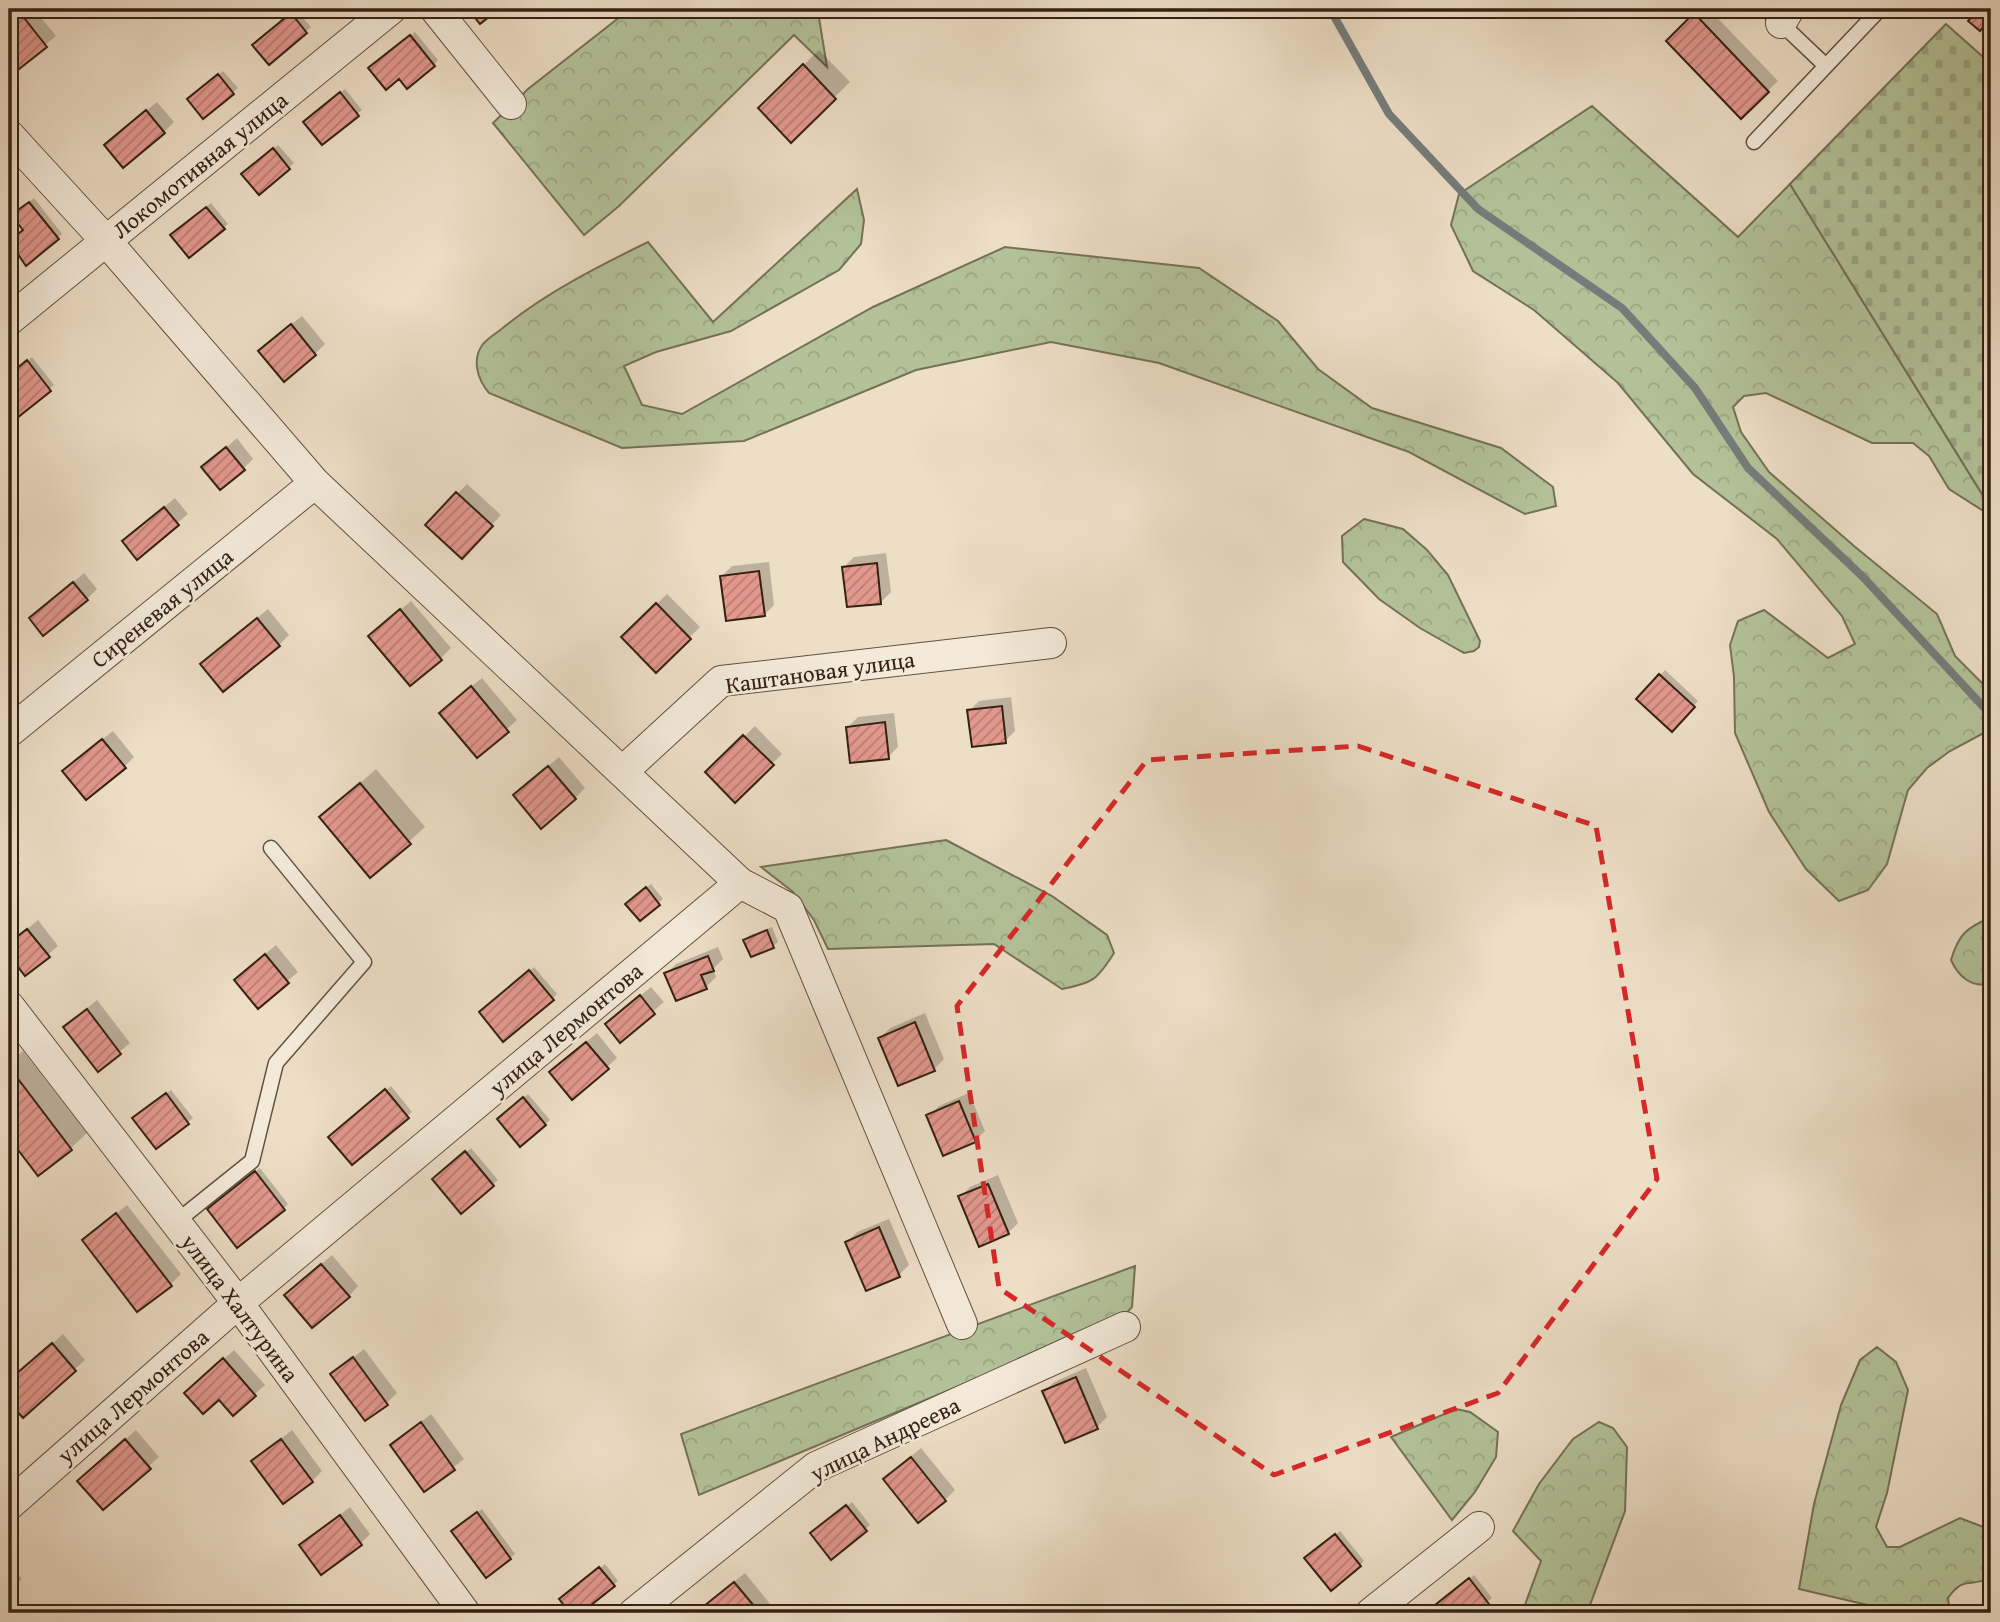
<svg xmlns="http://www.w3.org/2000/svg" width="2000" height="1622" font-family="'Gentium Book Plus',serif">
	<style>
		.forest { fill: url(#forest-crowns); stroke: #747256; stroke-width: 2 }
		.cemetery { fill: url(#cemetery-stones); stroke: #747256; stroke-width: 2 }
		.shadow { fill: #0003 }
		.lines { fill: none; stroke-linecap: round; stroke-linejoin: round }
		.stream { stroke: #757c7b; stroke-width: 8 }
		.building { fill: url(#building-hatch); stroke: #352113; stroke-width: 2 }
		.lane-casing { stroke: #635040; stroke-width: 17 }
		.street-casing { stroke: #635040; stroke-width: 32 }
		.lane { stroke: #f3eada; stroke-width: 14 }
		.street { stroke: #f3eada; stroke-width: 30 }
		.marked { fill: none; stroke: #d62828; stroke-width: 5; stroke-dasharray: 14 9; stroke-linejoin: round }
		.labels { text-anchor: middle; stroke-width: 5; stroke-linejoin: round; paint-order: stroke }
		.street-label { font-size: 23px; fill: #352113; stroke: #f3eada }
	</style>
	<defs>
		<pattern id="forest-crowns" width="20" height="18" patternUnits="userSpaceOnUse" patternTransform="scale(1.75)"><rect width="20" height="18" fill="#b3c299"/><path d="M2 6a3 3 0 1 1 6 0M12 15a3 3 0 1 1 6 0" fill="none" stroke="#9ba683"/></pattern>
		<pattern id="cemetery-stones" width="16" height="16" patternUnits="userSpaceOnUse" patternTransform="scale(1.75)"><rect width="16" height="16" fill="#b3c299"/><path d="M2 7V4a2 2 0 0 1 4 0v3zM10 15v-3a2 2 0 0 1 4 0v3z" fill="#9ba683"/></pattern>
		<pattern id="building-hatch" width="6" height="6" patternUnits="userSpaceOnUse" patternTransform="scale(1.75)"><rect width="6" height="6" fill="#e3988e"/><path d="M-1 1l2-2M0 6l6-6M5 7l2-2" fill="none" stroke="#b97c73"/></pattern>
	</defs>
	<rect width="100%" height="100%" fill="#eddec6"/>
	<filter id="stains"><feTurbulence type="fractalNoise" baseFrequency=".00286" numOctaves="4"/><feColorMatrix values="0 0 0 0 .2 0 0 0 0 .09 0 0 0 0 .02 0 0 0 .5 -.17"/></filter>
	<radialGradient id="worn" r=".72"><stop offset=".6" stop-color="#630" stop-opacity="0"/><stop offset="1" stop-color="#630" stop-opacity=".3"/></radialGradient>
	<path class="forest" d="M 630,9 L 820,9 L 819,18 L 827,67 L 794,35 L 619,206 L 584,235 L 493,123 L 528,89 Z
		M 1592,106 L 1738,237 L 1790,184 L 1987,502 L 1991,501 L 1991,513 L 1985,512 L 1949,489 L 1929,456 L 1913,443 L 1872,443 L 1766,393 L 1744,396 L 1733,407 L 1741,432 L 1769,472 L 1854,546 L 1937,614 L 1955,656 L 1985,686 L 1991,699 L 1991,720 L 1982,734 L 1950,751 L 1927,768 L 1908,790 L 1887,864 L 1868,890 L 1839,901 L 1806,869 L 1769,812 L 1735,733 L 1734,677 L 1730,645 L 1738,621 L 1764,610 L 1828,658 L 1855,644 L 1842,616 L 1777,539 L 1693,474 L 1618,383 L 1534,310 L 1473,271 L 1451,225 L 1459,194 Z
		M 857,189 L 864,220 L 861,244 L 839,270 L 731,331 L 656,352 L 624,366 L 642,405 L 682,414 L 873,307 L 1005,247 L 1199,268 L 1278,321 L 1318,369 L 1372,408 L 1501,448 L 1553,487 L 1556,506 L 1525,514 L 1409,452 L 1159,363 L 1051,342 L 916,370 L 744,441 L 622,448 L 489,393 C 478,380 471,360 483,344 C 488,338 498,332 504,327 C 547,292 599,266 648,242 L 713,322 Z
		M 1364,519 L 1403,529 L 1427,550 L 1448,575 L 1480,641 L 1479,647 L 1474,651 L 1464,653 L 1420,628 L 1379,599 L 1343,562 L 1342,536 Z
		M 946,840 L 1052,896 L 1107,935 L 1114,953 C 1097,980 1093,983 1062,989 L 994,944 L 828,949 L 814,920 L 793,892 L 761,867 Z
		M 1991,917 L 1991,983 C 1972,989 1958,976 1951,960 C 1959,933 1967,928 1991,917 Z
		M 1135,1266 L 1132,1307 L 1123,1317 L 699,1495 L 681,1434 Z
		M 1877,1347 L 1896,1362 L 1908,1390 L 1887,1493 L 1876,1527 L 1887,1547 L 1900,1547 L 1960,1518 L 1986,1528 L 1991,1534 L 1991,1577 C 1970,1589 1965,1574 1948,1598 L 1950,1613 L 1902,1613 L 1799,1589 L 1814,1504 L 1841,1405 L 1860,1360 Z
		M 1456,1409 L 1470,1412 L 1498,1432 L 1496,1457 L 1475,1492 L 1452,1520 L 1391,1437 Z
		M 1599,1422 L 1613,1428 L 1627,1447 L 1625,1511 L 1587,1613 L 1522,1613 L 1541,1561 L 1513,1531 L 1539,1484 L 1573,1439 Z"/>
	<path class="cemetery" d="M 1946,24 L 1991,64 L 1991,501 L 1987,502 L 1790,184 Z"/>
	<path class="shadow" d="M 11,9 L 34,9 L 56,36 L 9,75 L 9,10 Z
		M 470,9 L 492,9 L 494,10 L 481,21 Z
		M 1701,9 L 1709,9 L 1778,81 L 1741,117 L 1668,41 Z
		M 1981,9 L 1991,9 L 1991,18 L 1980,29 L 1971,21 Z
		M 296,10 L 311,27 L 269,62 L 259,40 Z
		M 415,32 L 438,60 L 434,65 L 375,64 Z
		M 819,50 L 850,82 L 791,140 L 760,108 Z
		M 223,71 L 238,88 L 203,117 L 194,95 Z
		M 345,89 L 362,110 L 357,114 L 310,118 Z
		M 157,102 L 174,122 L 164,132 L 116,135 Z
		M 278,145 L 294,163 L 259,193 L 248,170 Z
		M 34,198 L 62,234 L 26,263 L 10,242 L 25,229 L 18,211 Z
		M 211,203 L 228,224 L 223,228 L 177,231 Z
		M 302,316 L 325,344 L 315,354 L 270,341 Z
		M 32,357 L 54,385 L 17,416 L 9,405 L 9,376 Z
		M 237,438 L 253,459 L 243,469 L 204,467 Z
		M 467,484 L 501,515 L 472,547 L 428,525 Z
		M 175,498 L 188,514 L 137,557 L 134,532 Z
		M 886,553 L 891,592 L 881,602 L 844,567 L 854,557 Z
		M 769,562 L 774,605 L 764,615 L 722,576 L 732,566 Z
		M 84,573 L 97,589 L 87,599 L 41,609 Z
		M 667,594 L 700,627 L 656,671 L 623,637 Z
		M 411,601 L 451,648 L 441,658 L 381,626 Z
		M 268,609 L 289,635 L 279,645 L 213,654 Z
		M 1665,670 L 1698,701 L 1672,729 L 1638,699 Z
		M 482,678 L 517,720 L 477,755 L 451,703 Z
		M 1011,697 L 1015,731 L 1005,741 L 969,711 L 979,701 Z
		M 894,713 L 898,747 L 888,757 L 848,727 L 858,717 Z
		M 755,726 L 782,754 L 735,800 L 708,772 Z
		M 113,731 L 134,757 L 124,767 L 75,761 Z
		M 559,757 L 585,788 L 575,798 L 525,786 Z
		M 376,769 L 425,827 L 371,876 L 322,817 Z
		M 9,848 L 20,863 L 9,875 Z
		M 651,884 L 663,899 L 640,919 L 632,899 Z
		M 38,920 L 58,946 L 25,974 L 9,952 L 9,944 Z
		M 772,927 L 778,942 L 773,946 L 745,940 L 750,935 Z
		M 276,945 L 298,972 L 258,1006 L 246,970 Z
		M 718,947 L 723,959 L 713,969 L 716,977 L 706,987 L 666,974 L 676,964 Z
		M 534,967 L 557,994 L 552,999 L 486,1008 Z
		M 651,987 L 664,1002 L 620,1040 L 617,1015 Z
		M 97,1000 L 130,1043 L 98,1070 L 65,1027 Z
		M 925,1013 L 944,1059 L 934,1069 L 880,1038 L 890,1028 Z
		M 597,1033 L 617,1058 L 607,1067 L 561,1063 Z
		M 23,1051 L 87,1133 L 71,1148 L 38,1174 L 9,1135 L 9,1063 Z
		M 391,1086 L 412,1112 L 352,1163 L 335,1133 Z
		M 171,1090 L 193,1118 L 156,1147 L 139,1114 Z
		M 969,1093 L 985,1131 L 975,1141 L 929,1116 L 939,1106 Z
		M 528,1094 L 550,1120 L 521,1145 L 504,1115 Z
		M 471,1148 L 498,1180 L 461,1212 L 438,1175 Z
		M 260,1168 L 288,1204 L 283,1209 L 213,1205 Z
		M 998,1175 L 1018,1223 L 1008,1233 L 960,1197 L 970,1187 Z
		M 127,1205 L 181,1274 L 171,1284 L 84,1240 Z
		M 889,1219 L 909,1265 L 899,1275 L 847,1242 L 857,1232 Z
		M 332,1255 L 358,1286 L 349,1296 L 297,1285 Z
		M 63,1334 L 85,1360 L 23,1415 L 9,1399 L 9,1382 Z
		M 364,1349 L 397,1393 L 387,1403 L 333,1374 Z
		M 234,1350 L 265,1385 L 233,1413 L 219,1397 L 197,1383 Z
		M 1086,1368 L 1107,1417 L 1097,1427 L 1044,1392 L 1054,1382 Z
		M 431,1414 L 464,1459 L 425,1490 L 392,1445 Z
		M 136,1430 L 159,1457 L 103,1508 L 89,1471 Z
		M 292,1430 L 322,1471 L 312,1481 L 254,1461 Z
		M 921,1448 L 955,1490 L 945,1500 L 885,1479 Z
		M 852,1502 L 870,1525 L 831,1557 L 817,1529 Z
		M 350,1507 L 370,1534 L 360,1544 L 302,1545 Z
		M 482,1509 L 515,1554 L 510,1558 L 458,1527 Z
		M 1340,1531 L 1364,1561 L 1360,1565 L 1311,1554 Z
		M 9,1564 L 22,1579 L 9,1591 Z
		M 605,1564 L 618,1581 L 578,1613 L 573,1613 L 562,1599 Z
		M 745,1573 L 775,1610 L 771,1613 L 704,1613 L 701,1610 L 711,1600 Z
		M 1474,1575 L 1492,1598 L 1474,1613 L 1426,1613 Z
		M 1283,1604 L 1291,1613 L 1271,1613 Z"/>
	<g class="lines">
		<path class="stream" d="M 1330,9 L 1389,114 L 1478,209 L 1622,308 L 1695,388 L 1748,468 L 1863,577 L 1991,715"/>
	</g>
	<path class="building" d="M 11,9 L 17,9 L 47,47 L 9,77 L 9,11 Z
		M 468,9 L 489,9 L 486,11 L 490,16 L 480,24 Z
		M 1979,9 L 1991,18 L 1980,31 L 1968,21 Z
		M 291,13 L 307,33 L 269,65 L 252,45 Z
		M 1694,13 L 1769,92 L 1741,119 L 1666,41 Z
		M 410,35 L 435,66 L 407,89 L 399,79 L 386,90 L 368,68 Z
		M 803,64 L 836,99 L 791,143 L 758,108 Z
		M 218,74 L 234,94 L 203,119 L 187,99 Z
		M 340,92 L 359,116 L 322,145 L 303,122 Z
		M 146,110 L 165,133 L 123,168 L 104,145 Z
		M 273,148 L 290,169 L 259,195 L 241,174 Z
		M 29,202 L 59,239 L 26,266 L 9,241 L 23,230 L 11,215 Z
		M 206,207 L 225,229 L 189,258 L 170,235 Z
		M 291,324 L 316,355 L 284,382 L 258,351 Z
		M 27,360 L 51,391 L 17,418 L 9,408 L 9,375 Z
		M 226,447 L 245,470 L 220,490 L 201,467 Z
		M 456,492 L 493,526 L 462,559 L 425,525 Z
		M 164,507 L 179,525 L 137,560 L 122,541 Z
		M 877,563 L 881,604 L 847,607 L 842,567 Z
		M 759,571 L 765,616 L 726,621 L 720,576 Z
		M 73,582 L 88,600 L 43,636 L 29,618 Z
		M 656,603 L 691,639 L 656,673 L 621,637 Z
		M 400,609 L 442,660 L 410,686 L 368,636 Z
		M 257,618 L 280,646 L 223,692 L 200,664 Z
		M 1659,674 L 1695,707 L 1672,732 L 1636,699 Z
		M 471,686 L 509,732 L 477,758 L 439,713 Z
		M 1002,706 L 1006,743 L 972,747 L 967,710 Z
		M 885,722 L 889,759 L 850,763 L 846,727 Z
		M 743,735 L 774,765 L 735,803 L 705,772 Z
		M 102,739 L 126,768 L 86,800 L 62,771 Z
		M 548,766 L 576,799 L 541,829 L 513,795 Z
		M 360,783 L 411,844 L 370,878 L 319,817 Z
		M 646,887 L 660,905 L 640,921 L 625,904 Z
		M 27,929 L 50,957 L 25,976 L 9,955 L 9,943 Z
		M 767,930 L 774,948 L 751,957 L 743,940 Z
		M 265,954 L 289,983 L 258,1009 L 234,980 Z
		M 708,956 L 714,971 L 701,975 L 707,989 L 676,1001 L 664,973 Z
		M 529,970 L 554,1000 L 503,1042 L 479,1012 Z
		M 640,995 L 655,1014 L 620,1043 L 605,1024 Z
		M 87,1009 L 121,1054 L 98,1072 L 63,1027 Z
		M 915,1022 L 935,1071 L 898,1086 L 878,1038 Z
		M 586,1042 L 609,1069 L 572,1100 L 549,1072 Z
		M 9,1067 L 72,1150 L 38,1176 L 9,1138 Z
		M 385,1089 L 409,1118 L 352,1165 L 328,1137 Z
		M 166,1093 L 189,1124 L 156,1149 L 132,1118 Z
		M 523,1097 L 546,1125 L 520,1147 L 497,1119 Z
		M 959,1101 L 976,1142 L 943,1156 L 926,1115 Z
		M 465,1151 L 494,1186 L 461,1214 L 432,1179 Z
		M 255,1171 L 285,1210 L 237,1248 L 207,1209 Z
		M 988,1184 L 1009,1234 L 979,1247 L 958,1196 Z
		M 116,1213 L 172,1286 L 137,1312 L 82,1240 Z
		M 879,1227 L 900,1277 L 866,1291 L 845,1242 Z
		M 321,1264 L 350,1297 L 312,1328 L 284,1295 Z
		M 52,1343 L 76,1371 L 23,1418 L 9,1402 L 9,1380 Z
		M 353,1357 L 388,1405 L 365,1421 L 330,1374 Z
		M 223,1358 L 256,1396 L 233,1416 L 219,1400 L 203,1414 L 184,1393 Z
		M 1076,1377 L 1098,1429 L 1065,1443 L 1042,1391 Z
		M 421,1422 L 455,1470 L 424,1492 L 390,1445 Z
		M 125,1439 L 151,1469 L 103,1510 L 77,1481 Z
		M 281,1439 L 313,1482 L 283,1504 L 251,1461 Z
		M 911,1457 L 946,1501 L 918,1523 L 883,1479 Z
		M 846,1505 L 867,1531 L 831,1560 L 810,1533 Z
		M 477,1512 L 511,1559 L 486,1578 L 451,1531 Z
		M 340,1515 L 362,1545 L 321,1575 L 299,1545 Z
		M 1335,1534 L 1361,1566 L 1331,1591 L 1304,1558 Z
		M 599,1567 L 615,1586 L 581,1613 L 570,1613 L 559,1599 Z
		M 1469,1578 L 1489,1604 L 1477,1613 L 1425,1613 Z
		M 734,1582 L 760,1613 L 702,1613 L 699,1610 Z"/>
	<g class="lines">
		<defs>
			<path id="lane" d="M 1766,9 L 1826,66
				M 1754,142 L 1880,9
				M 176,1222 L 252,1161 L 276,1063 L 364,962 L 271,848"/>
			<path id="street" d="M 435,9 L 511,104
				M 1781,23 L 1789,9
				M 9,135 L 107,242 L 315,483 L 740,883
				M 9,320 L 391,9
				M 9,732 L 315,483
				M 622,772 L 721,681 L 1051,643
				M 9,1006 L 238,1303 L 465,1613
				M 9,1505 L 238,1303 L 740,883 L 788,908 L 962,1324
				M 634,1613 L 816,1467 L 1125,1327
				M 1371,1613 L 1479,1527"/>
		</defs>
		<use href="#lane" class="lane-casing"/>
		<use href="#street" class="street-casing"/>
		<use href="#lane" class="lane"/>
		<use href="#street" class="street"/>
	</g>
	<path class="marked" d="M 1358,746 L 1596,826 L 1657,1179 L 1498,1393 L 1274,1475 L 999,1288 L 957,1006 L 1147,760 Z"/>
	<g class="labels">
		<g class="street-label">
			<text transform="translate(200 165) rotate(-39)" y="8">Локомотивная улица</text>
			<text transform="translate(162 608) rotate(-39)" y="8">Сиреневая улица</text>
			<text transform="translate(820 672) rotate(-8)" y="8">Каштановая улица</text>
			<text transform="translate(566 1029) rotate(-40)" y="8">улица Лермонтова</text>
			<text transform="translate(240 1308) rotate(53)" y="8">улица Халтурина</text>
			<text transform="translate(133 1396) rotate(-41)" y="8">улица Лермонтова</text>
			<text transform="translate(885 1439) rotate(-26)" y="8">улица Андреева</text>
		</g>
	</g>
	<rect width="2000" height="1622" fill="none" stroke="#eddec6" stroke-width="35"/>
	<rect x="10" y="10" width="1979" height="1601" fill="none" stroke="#352113" stroke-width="3.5"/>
	<rect x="18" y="18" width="1965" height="1587" fill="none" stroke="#352113" stroke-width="2"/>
	<rect width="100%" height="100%" filter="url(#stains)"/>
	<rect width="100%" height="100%" fill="url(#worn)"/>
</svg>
